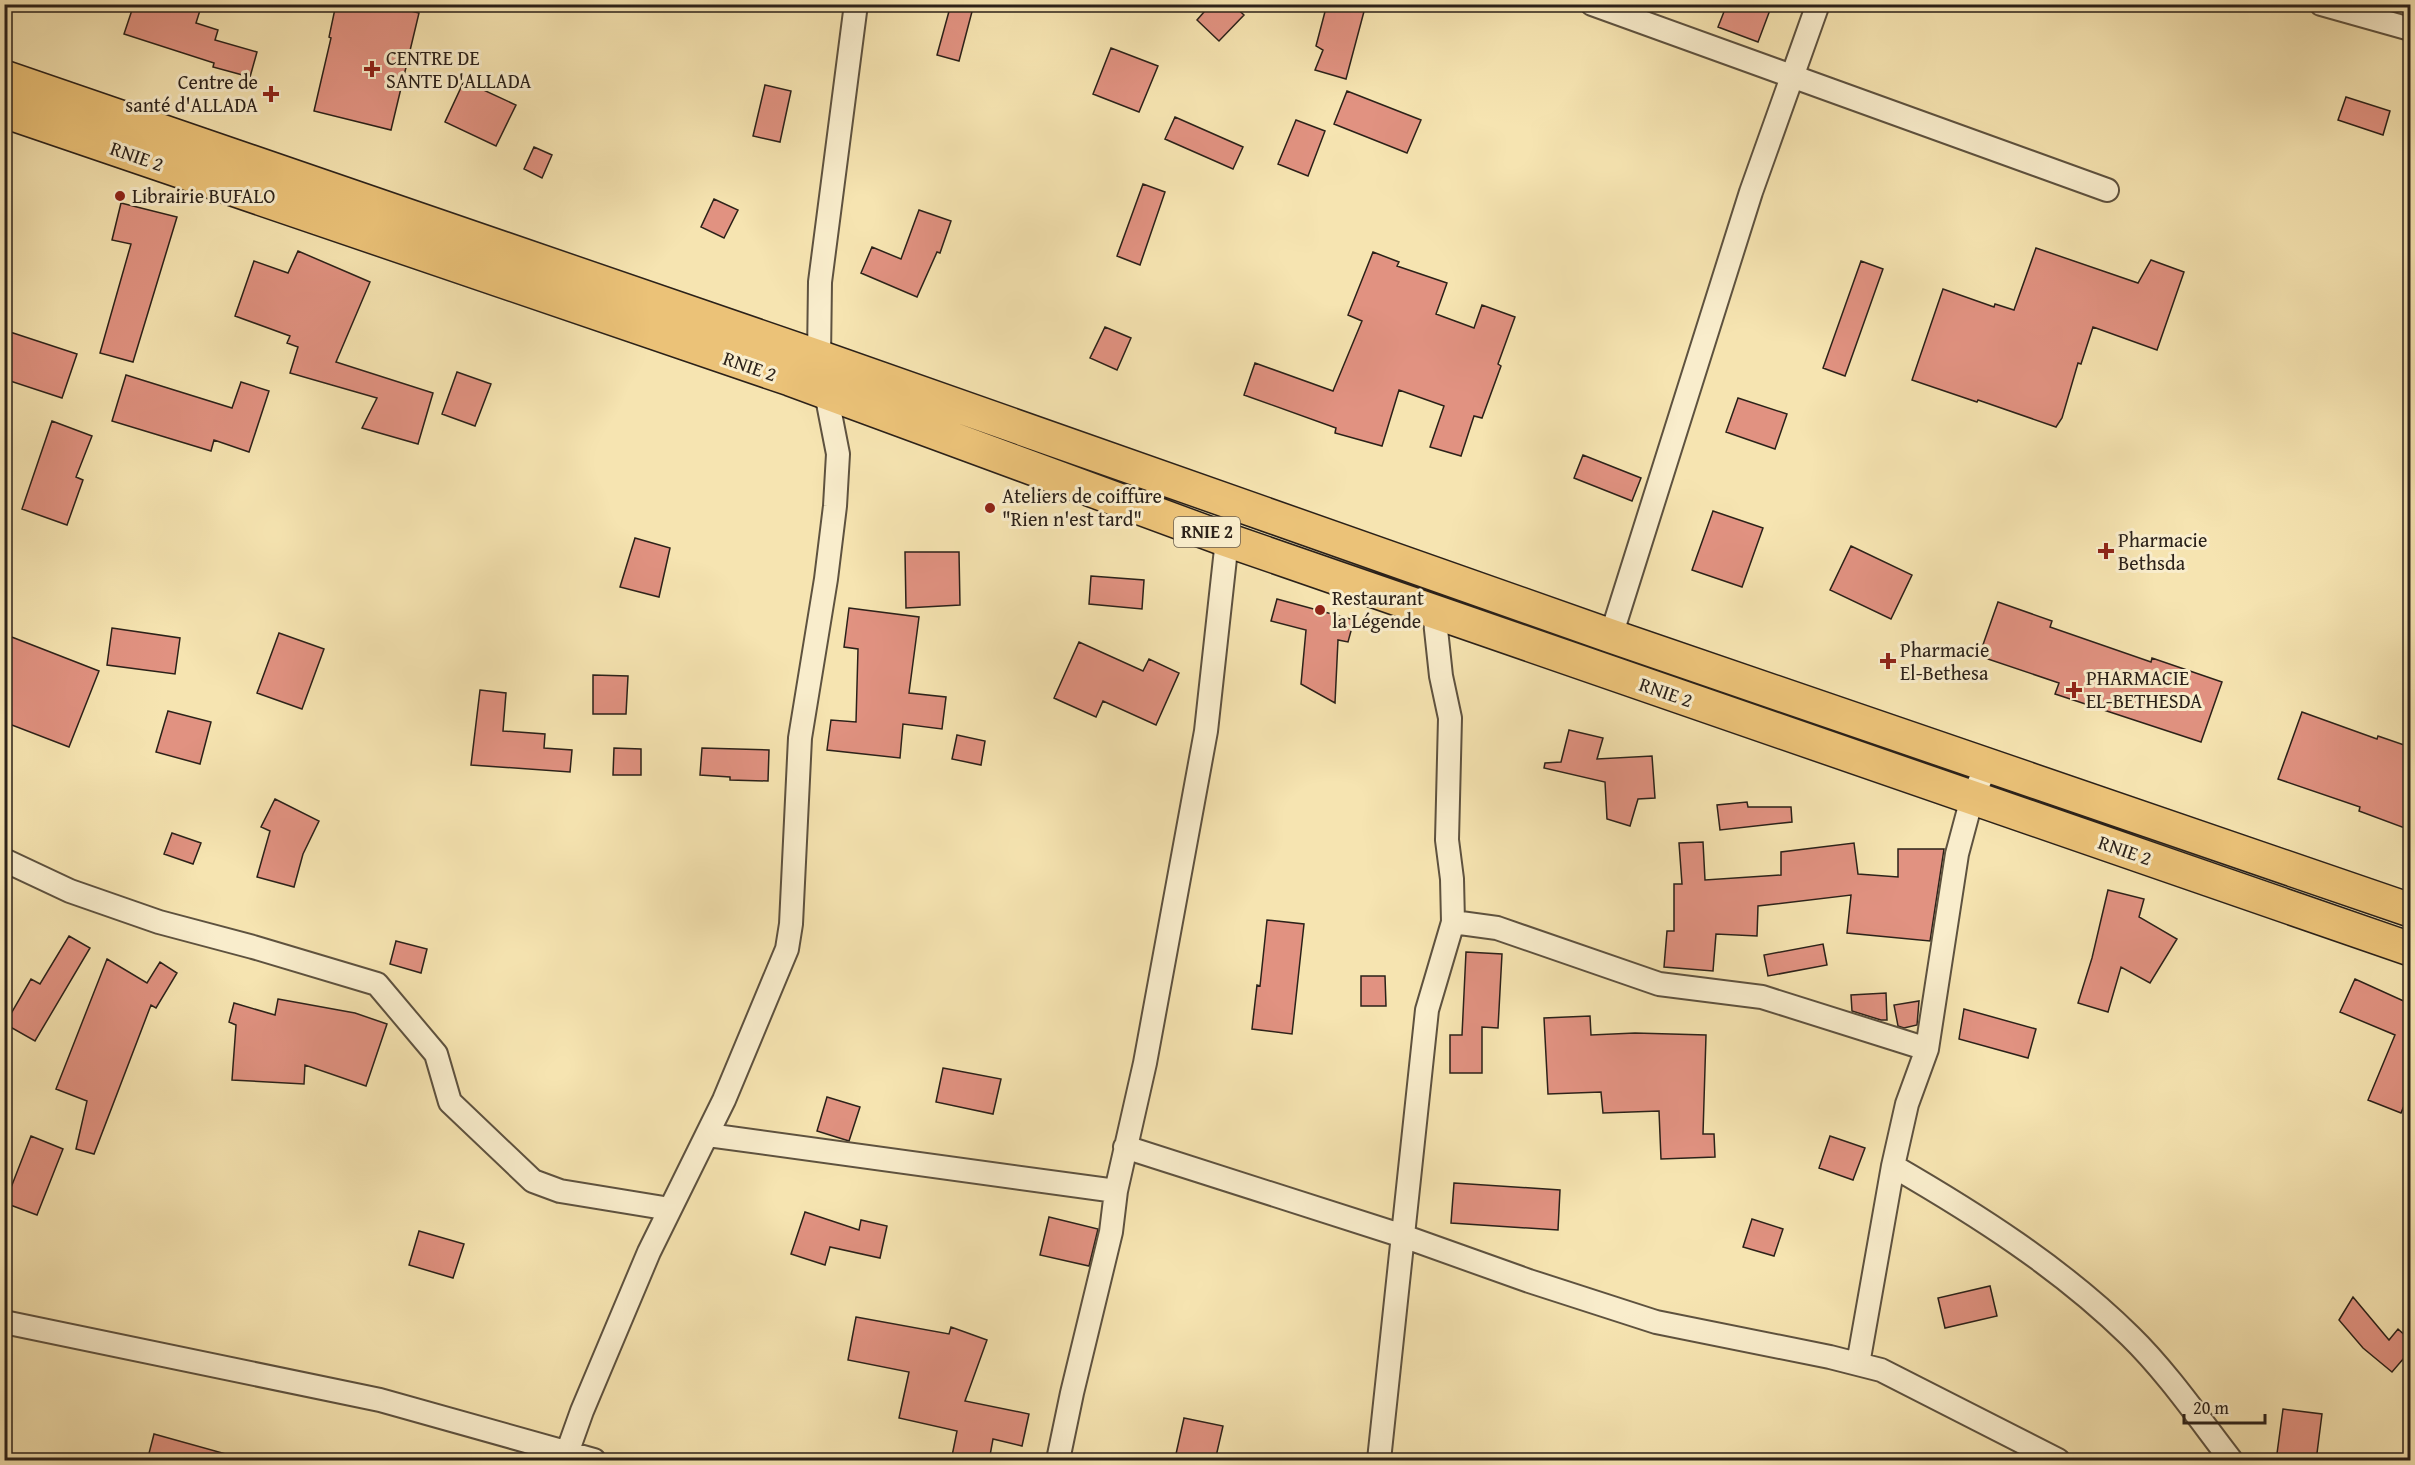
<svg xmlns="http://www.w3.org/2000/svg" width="2415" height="1465" font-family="'Gentium Book Plus',serif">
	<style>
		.building { fill: #e19281; stroke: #2b2119; stroke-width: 1.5 }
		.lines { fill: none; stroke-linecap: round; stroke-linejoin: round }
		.street-casing { stroke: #5e523f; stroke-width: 26 }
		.highway-casing { stroke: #2b2119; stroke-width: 36 }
		.street { stroke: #f9edcc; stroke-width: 22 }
		.highway { stroke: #ebc278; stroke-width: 33 }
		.poi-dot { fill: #8f2418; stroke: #f9edcc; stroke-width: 2 }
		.labels { text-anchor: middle; stroke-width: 6; stroke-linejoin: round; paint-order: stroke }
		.shield { fill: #f9edcc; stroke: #695e4f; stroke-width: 1.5 }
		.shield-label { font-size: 18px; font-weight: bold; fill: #2b2119 }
		.poi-label { font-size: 20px; fill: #2b2119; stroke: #f9edcc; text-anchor: start }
		.street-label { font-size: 20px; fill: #2b2119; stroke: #f9edcc }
	</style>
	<rect width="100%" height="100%" fill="#f6e4b1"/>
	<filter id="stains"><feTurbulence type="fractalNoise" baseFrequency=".00333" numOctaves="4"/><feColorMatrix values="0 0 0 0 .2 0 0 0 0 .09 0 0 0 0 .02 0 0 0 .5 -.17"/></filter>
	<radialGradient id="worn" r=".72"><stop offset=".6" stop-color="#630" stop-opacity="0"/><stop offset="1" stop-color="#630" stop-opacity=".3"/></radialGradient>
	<path class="building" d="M 134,4 L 202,4 L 196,23 L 218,30 L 215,40 L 257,52 L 250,77 L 213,67 L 214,63 L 124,34 Z
		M 336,4 L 384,4 L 419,13 L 391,130 L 314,111 L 331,38 L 329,37 Z
		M 951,4 L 974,4 L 959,61 L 937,55 Z
		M 1211,4 L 1232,4 L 1244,15 L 1219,41 L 1197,20 Z
		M 1327,4 L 1366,4 L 1346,79 L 1315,70 L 1323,50 L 1316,46 Z
		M 1727,4 L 1756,4 L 1770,10 L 1758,42 L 1718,27 Z
		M 1111,48 L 1158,66 L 1139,112 L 1093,94 Z
		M 464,81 L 516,105 L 496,146 L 445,122 Z
		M 765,85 L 791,91 L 780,142 L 753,136 Z
		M 1347,91 L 1421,120 L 1407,153 L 1334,124 Z
		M 2346,97 L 2390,111 L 2383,135 L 2338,120 Z
		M 1175,117 L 1243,147 L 1233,169 L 1165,139 Z
		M 1296,120 L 1325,131 L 1308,176 L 1278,164 Z
		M 534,147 L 552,155 L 542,178 L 524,169 Z
		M 1143,184 L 1165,192 L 1140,265 L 1117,256 Z
		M 714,199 L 738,210 L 724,238 L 701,227 Z
		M 121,203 L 177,217 L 133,362 L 100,353 L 131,244 L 112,240 Z
		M 919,210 L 951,221 L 940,253 L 937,252 L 917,297 L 861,273 L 872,247 L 901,259 Z
		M 2036,248 L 2138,283 L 2151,260 L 2184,272 L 2157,350 L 2093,327 L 2081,364 L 2078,363 L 2062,418 L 2056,427 L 1978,400 L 1977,402 L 1912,380 L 1943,289 L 1994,307 L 1995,304 L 2014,310 Z
		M 298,251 L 370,282 L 336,362 L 433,393 L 418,444 L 362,428 L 377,398 L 290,373 L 298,347 L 287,343 L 290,336 L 235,316 L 254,261 L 288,273 Z
		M 1373,252 L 1399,262 L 1397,266 L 1447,283 L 1436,314 L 1474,328 L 1482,305 L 1515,317 L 1498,364 L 1501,366 L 1482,418 L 1474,416 L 1461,456 L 1430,447 L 1444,406 L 1399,390 L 1382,446 L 1335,433 L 1336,428 L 1244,395 L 1255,363 L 1333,391 L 1362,321 L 1348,315 Z
		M 1861,261 L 1883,269 L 1845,376 L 1823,368 Z
		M 1105,327 L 1131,338 L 1117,370 L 1090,358 Z
		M 4,330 L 77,354 L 62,398 L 4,379 Z
		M 457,372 L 491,384 L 475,426 L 442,414 Z
		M 126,375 L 232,408 L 241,382 L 269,391 L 249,452 L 214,440 L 211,451 L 112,421 Z
		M 1738,398 L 1787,414 L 1775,449 L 1726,432 Z
		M 52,421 L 92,436 L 76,477 L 83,480 L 67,525 L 22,509 Z
		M 1583,455 L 1641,478 L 1632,501 L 1574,478 Z
		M 1713,511 L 1763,528 L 1742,587 L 1692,570 Z
		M 635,538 L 670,548 L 659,597 L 620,587 Z
		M 1851,546 L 1912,575 L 1891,619 L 1830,590 Z
		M 905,552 L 959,552 L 960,605 L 906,608 Z
		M 1091,576 L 1144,580 L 1142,609 L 1089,604 Z
		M 1277,599 L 1354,620 L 1348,642 L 1338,640 L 1335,703 L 1301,684 L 1306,630 L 1271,621 Z
		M 1998,602 L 2052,621 L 2050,627 L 2151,662 L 2152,658 L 2222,682 L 2201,742 L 2055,694 L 2059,683 L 1979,656 Z
		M 849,608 L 919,617 L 909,693 L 946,697 L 942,729 L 903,724 L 900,758 L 827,750 L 831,720 L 856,722 L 858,649 L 844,647 Z
		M 112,628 L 180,638 L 175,674 L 107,665 Z
		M 279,633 L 324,649 L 302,709 L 257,693 Z
		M 4,634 L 99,671 L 69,747 L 4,722 Z
		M 1079,642 L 1143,671 L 1149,659 L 1179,673 L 1156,725 L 1103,701 L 1096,717 L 1054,698 Z
		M 593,675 L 628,676 L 626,714 L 593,714 Z
		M 480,690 L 506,693 L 503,731 L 545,734 L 544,748 L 572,750 L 570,772 L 471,765 Z
		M 168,711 L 211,722 L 200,764 L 156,752 Z
		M 2302,712 L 2377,739 L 2378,736 L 2410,747 L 2410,830 L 2359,811 L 2360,807 L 2278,779 Z
		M 1569,730 L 1603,738 L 1597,759 L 1652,756 L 1655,798 L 1638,799 L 1630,826 L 1607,819 L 1605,782 L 1544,768 L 1545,763 L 1561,762 Z
		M 957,735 L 985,741 L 981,765 L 952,759 Z
		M 614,748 L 641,749 L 641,775 L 613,775 Z
		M 702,748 L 769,750 L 768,781 L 730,780 L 730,777 L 700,775 Z
		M 275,799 L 319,821 L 303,854 L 294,887 L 257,877 L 270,831 L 261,827 Z
		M 1747,802 L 1748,807 L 1791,807 L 1792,822 L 1720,830 L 1717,805 Z
		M 172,833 L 201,843 L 193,864 L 164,854 Z
		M 1703,842 L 1705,880 L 1781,875 L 1781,852 L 1854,843 L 1858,874 L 1898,877 L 1898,849 L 1944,849 L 1930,941 L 1847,933 L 1851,895 L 1758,906 L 1757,936 L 1716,934 L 1713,971 L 1664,967 L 1667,931 L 1674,931 L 1674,884 L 1682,884 L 1679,843 Z
		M 2108,890 L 2144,899 L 2139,917 L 2177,939 L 2150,983 L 2121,967 L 2108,1012 L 2078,1003 L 2092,958 Z
		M 1267,920 L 1304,924 L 1292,1034 L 1252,1029 L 1257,985 L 1260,986 Z
		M 69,936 L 90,948 L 35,1041 L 5,1024 L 31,979 L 40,984 Z
		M 396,941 L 427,949 L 421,973 L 390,964 Z
		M 1823,944 L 1827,965 L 1768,976 L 1764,955 Z
		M 1466,952 L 1502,954 L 1498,1028 L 1482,1027 L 1482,1073 L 1450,1073 L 1450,1035 L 1462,1035 Z
		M 107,959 L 147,983 L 160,962 L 177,973 L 156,1008 L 151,1005 L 94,1154 L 76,1149 L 87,1101 L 56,1089 Z
		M 1361,976 L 1385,976 L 1386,1006 L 1361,1006 Z
		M 2355,979 L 2408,1003 L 2410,999 L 2410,1091 L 2401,1113 L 2368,1100 L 2395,1035 L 2340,1012 Z
		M 1886,993 L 1887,1020 L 1881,1020 L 1852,1011 L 1851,995 Z
		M 278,999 L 355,1013 L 387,1024 L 366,1086 L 305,1065 L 304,1084 L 232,1080 L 236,1025 L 229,1022 L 234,1003 L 275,1015 Z
		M 1919,1001 L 1917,1025 L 1904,1028 L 1898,1026 L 1894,1005 Z
		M 1964,1009 L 2036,1029 L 2028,1058 L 1959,1039 Z
		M 1590,1016 L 1591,1035 L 1635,1033 L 1706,1035 L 1703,1134 L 1714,1134 L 1715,1157 L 1661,1159 L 1659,1111 L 1603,1113 L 1601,1092 L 1548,1094 L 1544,1018 Z
		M 943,1068 L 1001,1079 L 993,1114 L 936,1102 Z
		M 827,1097 L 860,1107 L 849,1141 L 817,1131 Z
		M 31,1136 L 63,1149 L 37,1215 L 5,1203 Z
		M 1830,1136 L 1865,1148 L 1853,1180 L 1819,1168 Z
		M 1454,1183 L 1560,1190 L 1558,1230 L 1451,1223 Z
		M 805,1212 L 859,1230 L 861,1220 L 887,1226 L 880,1258 L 830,1247 L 825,1265 L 791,1254 Z
		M 1049,1217 L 1098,1229 L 1089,1266 L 1040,1255 Z
		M 1752,1219 L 1783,1229 L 1774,1256 L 1743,1247 Z
		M 419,1231 L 464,1244 L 453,1278 L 409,1265 Z
		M 1990,1286 L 1997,1316 L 1945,1328 L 1938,1298 Z
		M 2353,1297 L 2389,1340 L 2398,1329 L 2410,1340 L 2410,1351 L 2392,1372 L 2363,1348 L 2339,1320 Z
		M 856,1317 L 949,1334 L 951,1327 L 987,1340 L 965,1401 L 1029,1414 L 1022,1446 L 993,1439 L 989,1461 L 951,1461 L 957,1431 L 899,1418 L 909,1372 L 848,1360 Z
		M 2283,1409 L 2322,1414 L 2316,1461 L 2276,1461 Z
		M 1184,1418 L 1223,1426 L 1215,1461 L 1176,1454 Z
		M 154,1434 L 226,1454 L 225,1461 L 147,1461 Z"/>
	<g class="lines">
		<defs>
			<path id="street" d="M 1592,4 L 2107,190
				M 2321,4 L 2410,29
				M 1434,611 L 1441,676 L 1450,718 L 1447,840 L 1452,879 L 1453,922
				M 1611,636 L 1751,192 L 1818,4
				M 4,860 L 70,891 L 159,922 L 253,947 L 377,984 L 436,1054 L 450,1102 L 533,1181 L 560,1191 L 670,1209
				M 708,1135 L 1116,1191
				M 1125,1147 L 1403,1236 L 1529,1281 L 1656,1322 L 1830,1357 L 1881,1370 L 2058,1460
				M 1893,1166 C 1976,1214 2061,1268 2130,1336 C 2167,1372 2200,1420 2231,1460
				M 4,1322 L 380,1400 L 594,1460
				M 1858,1364 L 1893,1166 L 1907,1104 L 1927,1049 L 1957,854 L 1972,798 L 1987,765
				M 567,1453 L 582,1411 L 649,1252 L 724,1100 L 787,949 L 791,924 L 800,738 L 826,579 L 835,506 L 838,454 L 819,357 L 820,282 L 856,4
				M 1058,1460 L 1072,1393 L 1111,1232 L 1116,1191 L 1145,1063 L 1206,731 L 1227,540
				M 1379,1460 L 1427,1010 L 1453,922 L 1497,928 L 1659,984 L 1762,997 L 1927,1049"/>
			<path id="highway" d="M 4,77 L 819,357 L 1611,636 L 2410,910
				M 4,111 L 790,379 L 1227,540 L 2410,949"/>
		</defs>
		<use href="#street" class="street-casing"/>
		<use href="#highway" class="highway-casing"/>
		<use href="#street" class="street"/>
		<use href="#highway" class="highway"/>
	</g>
	<g class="poi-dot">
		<path d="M369 60h6v6h6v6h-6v6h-6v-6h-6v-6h6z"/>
		<path d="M268 85h6v6h6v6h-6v6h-6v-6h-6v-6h6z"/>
		<circle cx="120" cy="196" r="6"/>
		<circle cx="990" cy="508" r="6"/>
		<path d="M2103 542h6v6h6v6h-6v6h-6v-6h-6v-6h6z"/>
		<circle cx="1320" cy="610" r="6"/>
		<path d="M1885 652h6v6h6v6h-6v6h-6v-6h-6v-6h6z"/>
		<path d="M2071 681h6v6h6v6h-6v6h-6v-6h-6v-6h6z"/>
	</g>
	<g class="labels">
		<rect class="shield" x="1174" y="517" width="66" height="30" rx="4.5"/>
		<g class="shield-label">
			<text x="1207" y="538">RNIE 2</text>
		</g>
		<g class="poi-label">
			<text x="386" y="65">CENTRE DE<tspan x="386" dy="23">SANTE D'ALLADA</tspan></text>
			<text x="258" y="89" text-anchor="end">Centre de<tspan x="258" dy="23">santé d'ALLADA</tspan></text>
			<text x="132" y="203">Librairie BUFALO</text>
			<text x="1002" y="503">Ateliers de coiffure<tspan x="1002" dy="23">"Rien n'est tard"</tspan></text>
			<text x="2118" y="547">Pharmacie<tspan x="2118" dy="23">Bethsda</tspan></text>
			<text x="1332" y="605">Restaurant<tspan x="1332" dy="23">la Légende</tspan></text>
			<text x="1900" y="657">Pharmacie<tspan x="1900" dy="23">El-Bethesa</tspan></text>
			<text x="2086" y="685">PHARMACIE<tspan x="2086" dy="23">EL-BETHESDA</tspan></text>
		</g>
		<g class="street-label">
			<text transform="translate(137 156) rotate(19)" y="7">RNIE 2</text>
			<text transform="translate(750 366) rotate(19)" y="7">RNIE 2</text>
			<text transform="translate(1666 692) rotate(19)" y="7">RNIE 2</text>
			<text transform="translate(2125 850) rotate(19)" y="7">RNIE 2</text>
		</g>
	</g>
	<rect width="2415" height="1465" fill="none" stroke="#f6e4b1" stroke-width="24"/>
	<rect x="6" y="6" width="2403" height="1453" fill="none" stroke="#2b2119" stroke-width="3"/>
	<rect x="12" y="12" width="2391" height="1441" fill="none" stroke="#2b2119" stroke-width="1.5"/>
	<path d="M2184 1414v9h81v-9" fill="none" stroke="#2b2119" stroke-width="3"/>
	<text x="2193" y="1414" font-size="18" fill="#2b2119" stroke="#f9edcc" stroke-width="4.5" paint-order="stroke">20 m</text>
	<rect width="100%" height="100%" filter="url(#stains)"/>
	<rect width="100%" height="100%" fill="url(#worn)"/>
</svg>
